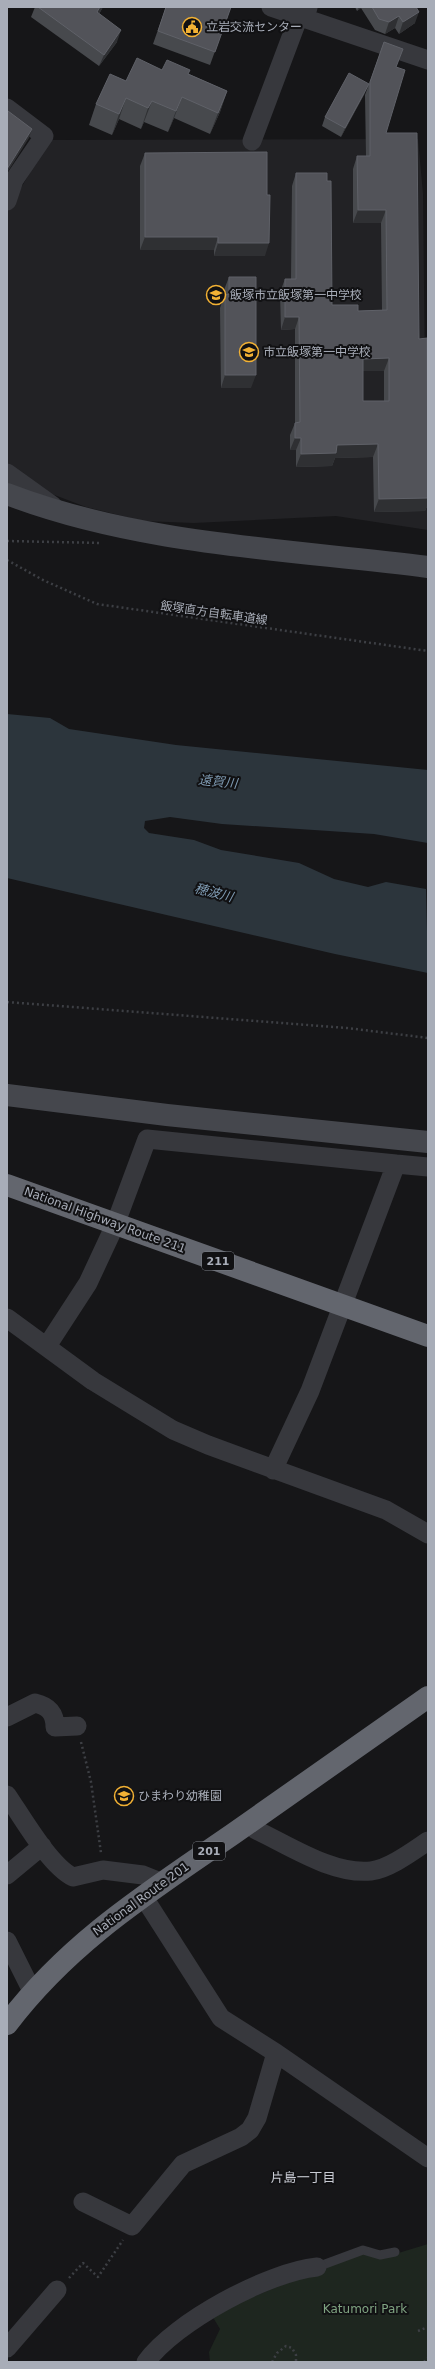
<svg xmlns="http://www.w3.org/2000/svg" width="435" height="2369" font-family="'DejaVu Sans','Noto Sans JP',sans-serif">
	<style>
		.built { fill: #222225 }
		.green { fill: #1e261f }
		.water { fill: #2c353c }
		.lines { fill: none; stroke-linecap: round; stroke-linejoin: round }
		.path { stroke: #3d3f44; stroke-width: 2.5; stroke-dasharray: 2 3; stroke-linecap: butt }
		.lane { stroke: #37383d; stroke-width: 9 }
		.street { stroke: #37383d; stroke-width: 19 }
		.secondary { stroke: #45474d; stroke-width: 22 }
		.highway { stroke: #63666e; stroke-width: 22 }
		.wall { fill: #47494d; fill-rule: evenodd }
		.shaded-wall { fill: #2f3033 }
		.building { fill: #525359; stroke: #5f6168; fill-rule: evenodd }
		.labels { text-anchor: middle; stroke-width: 4; stroke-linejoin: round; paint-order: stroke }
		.shield { fill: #111113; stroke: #7b7e86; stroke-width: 1 }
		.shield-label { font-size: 11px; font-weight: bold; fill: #a8adb8 }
		.poi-label { font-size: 12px; fill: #a8adb8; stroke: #111113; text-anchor: start }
		.street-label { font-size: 12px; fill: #a8adb8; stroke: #111113 }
		.park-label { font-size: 12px; fill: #7fa381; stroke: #111113 }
		.water-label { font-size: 13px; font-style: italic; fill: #7f9bb3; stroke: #111113 }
		.neighbourhood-label { font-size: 13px; fill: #c9ccd4; stroke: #111113 }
	</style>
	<rect width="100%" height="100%" fill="#161618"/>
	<path class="built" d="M 418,139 L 423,194 L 425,377 L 428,384 L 428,530 L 336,516 L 194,523 L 143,521 L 86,507 L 44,491 L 7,466 L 7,212 L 49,140 Z"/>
	<path class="green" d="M 428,2244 L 428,2362 L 210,2362 L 209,2352 L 220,2329 L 211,2314 L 363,2252 L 382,2258 Z"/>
	<path class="water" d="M 7,714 L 50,718 L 69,729 L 176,745 L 428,770 L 428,843 L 374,834 L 222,824 L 170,817 L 145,821 L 144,828 L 149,833 L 194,840 L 221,850 L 299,863 L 334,879 L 368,887 L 386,882 L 426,889 L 428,973 L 335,954 L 7,878 Z"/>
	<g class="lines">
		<path class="path" d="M 7,541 L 102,543
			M 7,560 L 43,580 L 97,604 L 428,651
			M 7,1002 L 347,1028 L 428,1038
			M 81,1742 L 91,1782 L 101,1853
			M 69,2278 L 83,2263 L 98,2277 L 123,2240
			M 418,2331 L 428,2327
			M 272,2362 L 277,2353 L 286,2346 L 292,2348 L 296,2355 L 296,2362
			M 424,2362 L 428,2358"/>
		<path class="lane" d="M 317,2267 L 363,2250 L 380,2255 L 395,2252"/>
		<path class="street" d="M 271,7 L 428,60
			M 7,108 L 44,136 L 14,180 L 7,201
			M 252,141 L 299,16 L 308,8
			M 7,473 L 53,506
			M 7,1318 L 93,1381 L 173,1430 L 208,1445 L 386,1510 L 428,1534
			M 47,1346 L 88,1283 L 115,1225 L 147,1139 L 396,1164
			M 273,1470 L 310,1391 L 396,1164 L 428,1167
			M 7,1717 L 35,1703 C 48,1706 55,1713 55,1727 L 77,1726
			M 7,1795 C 22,1817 50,1866 73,1877 L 103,1870 L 143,1875 L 163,1883
			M 249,1823 L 256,1830 C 290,1846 333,1875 371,1871 C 389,1869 413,1851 428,1841
			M 7,1875 L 42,1846
			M 143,1896 L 221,2018 L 276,2053 L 428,2158
			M 7,1941 L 32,1991
			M 83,2202 L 132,2226 L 183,2164 L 241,2137 L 250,2130 L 257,2118 L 276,2053
			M 7,2348 L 57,2290
			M 146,2362 C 175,2322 268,2272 317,2267"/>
		<path class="secondary" d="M 7,494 C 140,545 288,549 428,567
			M 7,1095 L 167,1115 L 428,1142"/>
		<path class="highway" d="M 7,1185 L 428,1336
			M 7,2024 C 70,1941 149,1892 233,1834 C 298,1789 363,1743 428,1697"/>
	</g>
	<path class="wall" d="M 35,7 L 103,7 L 99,14 L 117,42 L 99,66 L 31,17 Z
		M 166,7 L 231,7 L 210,65 L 153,44 Z
		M 355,7 L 416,7 L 415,23 L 399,34 L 395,28 L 385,34 L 375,30 L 361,8 L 357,11 Z
		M 384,42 L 396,67 L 386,133 L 419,339 L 427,340 L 428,338 L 428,504 L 425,511 L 374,512 L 373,457 L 335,458 L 332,466 L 296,467 L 296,450 L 290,450 L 290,435 L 295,423 L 295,329 L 281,330 L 280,292 L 285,279 L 291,279 L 292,186 L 296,173 L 332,305 L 358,311 L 382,310 L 381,223 L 353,223 L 353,169 L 357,156 L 366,156 L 365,95 ZM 363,371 L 384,371 L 384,401 L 363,401 Z
		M 162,70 L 189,74 L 227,91 L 220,112 L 210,134 L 174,118 L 168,132 L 144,122 L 141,129 L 119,119 L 112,135 L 89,125 L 96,104 L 126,81 Z
		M 365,93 L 341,137 L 322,126 L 325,117 Z
		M 145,153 L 265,256 L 214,256 L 214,250 L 140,250 L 140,166 Z
		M 229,277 L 251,388 L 221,388 L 220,308 L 224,297 L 224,290 Z"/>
	<path class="shaded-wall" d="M 100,7 L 103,7 L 93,24 L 97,12 Z
		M 359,7 L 362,7 L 361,8 L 357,11 Z
		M 419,12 L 415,23 L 399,34 L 403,22 Z
		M 399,16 L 395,28 L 385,34 L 389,22 Z
		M 121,30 L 117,42 L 99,66 L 104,55 Z
		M 369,84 L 365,93 L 341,137 L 345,128 Z
		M 227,91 L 220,112 L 210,134 L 218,113 Z
		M 182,97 L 174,118 L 168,132 L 176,111 Z
		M 126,98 L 119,119 L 112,135 L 119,114 Z
		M 152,101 L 144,122 L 141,129 L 148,108 Z
		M 32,129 L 29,138 L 7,173 L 7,169 Z
		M 358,210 L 386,210 L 381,223 L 353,223 Z
		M 145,237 L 218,237 L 214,250 L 140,250 Z
		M 218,243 L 269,243 L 265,256 L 214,256 Z
		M 285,317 L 299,317 L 295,329 L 281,330 Z
		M 389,358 L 384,371 L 358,371 L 363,359 Z
		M 225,375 L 256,375 L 251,388 L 221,388 Z
		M 295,438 L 301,438 L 296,450 L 290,450 Z
		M 378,444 L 373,457 L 335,458 L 332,466 L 296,467 L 301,454 L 337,445 Z
		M 428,498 L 428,504 L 425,511 L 374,512 L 379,499 Z"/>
	<path class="building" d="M 38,7 L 100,7 L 97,12 L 121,30 L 104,55 Z
		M 166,7 L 231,7 L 215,52 L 158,31 Z
		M 372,7 L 416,7 L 419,12 L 403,22 L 399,16 L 389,22 L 379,19 Z
		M 384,42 L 403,49 L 396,67 L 405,70 L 386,133 L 417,133 L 419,339 L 427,338 L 428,498 L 379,499 L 378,444 L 337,445 L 336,453 L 301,454 L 301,438 L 295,438 L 295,423 L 300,422 L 299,317 L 285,317 L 285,279 L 296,279 L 296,173 L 327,173 L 327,181 L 331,181 L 332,305 L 358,305 L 358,311 L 387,310 L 386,210 L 358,210 L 357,156 L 370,156 L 370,82 ZM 389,358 L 389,401 L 363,401 L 363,359 Z
		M 137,58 L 162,70 L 167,60 L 190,70 L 188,74 L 227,91 L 218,113 L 182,97 L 176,111 L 152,101 L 148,108 L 126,98 L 119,114 L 96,104 L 110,74 L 126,81 Z
		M 349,73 L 369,84 L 345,128 L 325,117 Z
		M 8,111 L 32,129 L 7,169 L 7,113 Z
		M 267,152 L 267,195 L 270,195 L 269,243 L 218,243 L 218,237 L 145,237 L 145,153 Z
		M 229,277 L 256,277 L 256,375 L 225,375 L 225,295 L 229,294 Z"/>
	<defs>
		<symbol id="civic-ring" viewBox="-11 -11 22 22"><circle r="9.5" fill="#111113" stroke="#f2b134" stroke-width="1.5"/><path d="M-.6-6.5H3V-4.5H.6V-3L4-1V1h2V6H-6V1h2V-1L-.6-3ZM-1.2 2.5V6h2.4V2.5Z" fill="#f2b134"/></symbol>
		<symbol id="school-ring" viewBox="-11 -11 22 22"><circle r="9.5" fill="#111113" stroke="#f2b134" stroke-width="1.5"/><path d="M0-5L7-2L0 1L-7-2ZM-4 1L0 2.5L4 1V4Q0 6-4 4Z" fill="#f2b134"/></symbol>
	</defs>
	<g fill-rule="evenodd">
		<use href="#civic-ring" x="181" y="16" width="22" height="22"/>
		<use href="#school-ring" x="205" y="284" width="22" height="22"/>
		<use href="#school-ring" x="238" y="341" width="22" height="22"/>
		<use href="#school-ring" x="113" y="1785" width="22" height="22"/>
	</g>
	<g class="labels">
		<g class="shield">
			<rect x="202" y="1252" width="32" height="18" rx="3"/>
			<rect x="193" y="1842" width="32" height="18" rx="3"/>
		</g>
		<g class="shield-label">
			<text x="218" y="1265">211</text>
			<text x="209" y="1855">201</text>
		</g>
		<g class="poi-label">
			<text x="206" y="31">立岩交流センター</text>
			<text x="230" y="299">飯塚市立飯塚第一中学校</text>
			<text x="263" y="356">市立飯塚第一中学校</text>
			<text x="138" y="1800">ひまわり幼稚園</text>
		</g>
		<g class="street-label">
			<text transform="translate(214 613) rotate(8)" y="4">飯塚直方自転車道線</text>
			<text transform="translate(105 1220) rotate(20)" y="4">National Highway Route 211</text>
			<text transform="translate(141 1899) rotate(-36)" y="4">National Route 201</text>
		</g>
		<g class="park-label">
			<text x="365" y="2313">Katumori Park</text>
		</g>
		<g class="water-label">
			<text transform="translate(218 781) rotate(6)" y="5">遠賀川</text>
			<text transform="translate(214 892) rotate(14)" y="5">穂波川</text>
		</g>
		<g class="neighbourhood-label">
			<text x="303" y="2182">片島一丁目</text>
		</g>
	</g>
	<rect width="435" height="2369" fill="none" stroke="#a8adb8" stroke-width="16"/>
</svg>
